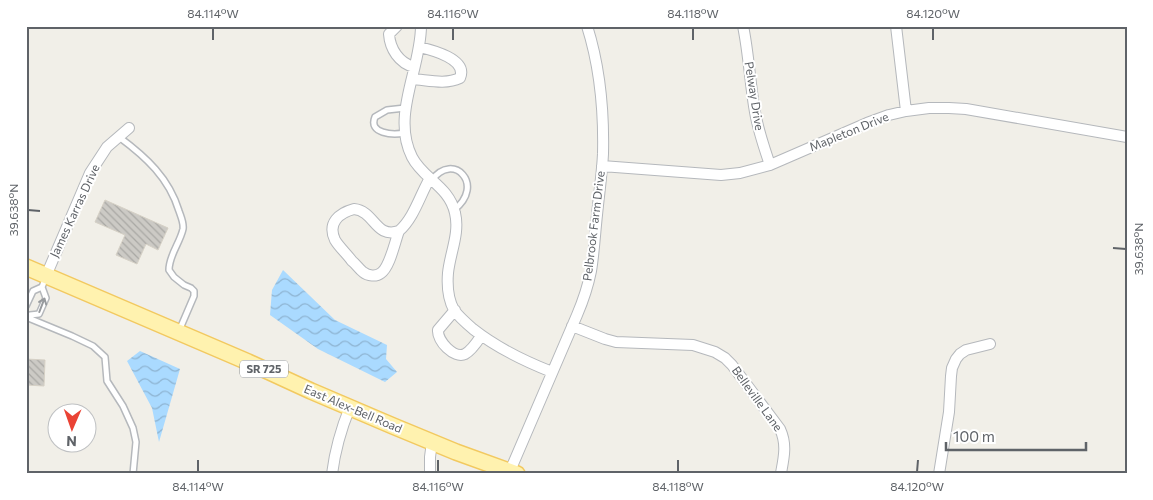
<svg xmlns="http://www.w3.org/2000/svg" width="1153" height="500" font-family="Commissioner,sans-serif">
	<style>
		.water { fill: url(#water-waves) }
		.building { fill: url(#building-back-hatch); stroke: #d6d1c6 }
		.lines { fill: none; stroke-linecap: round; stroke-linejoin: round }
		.service-casing { stroke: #b5b8bc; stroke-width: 8 }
		.minor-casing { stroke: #b5b8bc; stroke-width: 12 }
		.primary-casing { stroke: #f2c960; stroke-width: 18 }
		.service { stroke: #fff; stroke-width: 5 }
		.minor { stroke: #fff; stroke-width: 10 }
		.primary { stroke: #fff2af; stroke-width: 15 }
		.oneway { stroke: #979a9d }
		.ticks { fill: none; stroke: #5f6368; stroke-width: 2 }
		.labels { text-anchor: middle; stroke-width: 4; stroke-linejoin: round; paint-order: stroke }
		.shield { fill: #fff; stroke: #8f9295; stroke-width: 1 }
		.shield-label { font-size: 11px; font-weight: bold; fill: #5f6368 }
		.street-label { font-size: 12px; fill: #5f6368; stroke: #fff }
		.neatline { fill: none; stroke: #5f6368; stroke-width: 2 }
		.ticks-label { font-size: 12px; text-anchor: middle; fill: #5f6368 }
	</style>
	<defs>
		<pattern id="water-waves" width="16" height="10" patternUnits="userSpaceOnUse" patternTransform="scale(1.25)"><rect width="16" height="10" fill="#aadaff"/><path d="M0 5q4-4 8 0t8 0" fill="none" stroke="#8eb4d2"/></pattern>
		<pattern id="building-back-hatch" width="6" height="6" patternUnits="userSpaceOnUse" patternTransform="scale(1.25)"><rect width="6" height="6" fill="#cccac5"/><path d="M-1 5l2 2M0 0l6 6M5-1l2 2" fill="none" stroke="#a9a8a4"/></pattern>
	</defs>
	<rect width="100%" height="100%" fill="#f1efe8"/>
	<path class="water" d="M 283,270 L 335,320 L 387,345 L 386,359 L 397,372 L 385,382 L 318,349 L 270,315 L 272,290 Z
		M 140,351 L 180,369 L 159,442 L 152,408 L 127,361 Z"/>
	<path class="building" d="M 105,200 L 168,228 L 158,250 L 146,244 L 137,264 L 116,255 L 125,235 L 95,222 Z
		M 26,359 L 45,360 L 44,386 L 26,385 Z"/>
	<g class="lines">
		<defs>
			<path id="service" d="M 404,133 C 393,135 368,134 375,117 L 387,110 L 405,108
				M 119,137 C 146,157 169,178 179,211 C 181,217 184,223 183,229 C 180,243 169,255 169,270 L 174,277 L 184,285 L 191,288 L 194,291 L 194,296 L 179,331
				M 432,180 C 453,151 486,185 454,210
				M 26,306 L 33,291 L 42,287
				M 30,315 L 39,314 L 46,298 L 42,287 L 46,277
				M 26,317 L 72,336 L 93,346 L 105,357 L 107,381 L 123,406 L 133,428 L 136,442 L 133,474"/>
			<path id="minor" d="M 397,26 L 389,34 C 390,49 399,63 414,67
				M 421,26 C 421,69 391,115 412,157 C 423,179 449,186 455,213 C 460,233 450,253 448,273 C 447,285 448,299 454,310 C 459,317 466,323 473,329 C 497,348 524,361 552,372
				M 743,26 C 749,55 750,84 755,112 C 758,130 764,147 770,165
				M 896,26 L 906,111
				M 412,79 C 428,80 445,85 460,78 C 468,59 432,50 419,47
				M 602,166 L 721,175 L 740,173 L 770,165 L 867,123 L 889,115 L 906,111 L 929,108 L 949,108 L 966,109 L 1127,137
				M 354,209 C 375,211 375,239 399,231 C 395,241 390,267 381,273 C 376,277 368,276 363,272 C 359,269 356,264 352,261 C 347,254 339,247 335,240 C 327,223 339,213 354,209 Z
				M 399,231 C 414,218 420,195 430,178
				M 46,276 L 90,173 L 107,147 L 129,128
				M 455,310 L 438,330 C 437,341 454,359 465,354 C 472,350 477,342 481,336
				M 572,326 L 605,339 L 616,342 L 693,345 L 715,352 L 725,358 L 732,365 L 780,429 C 787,444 784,457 781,473
				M 510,471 L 577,315 C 583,301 588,286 591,271 C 594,253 595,233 597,215 C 599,194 602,174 603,154 C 604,111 600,67 587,26
				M 332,474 C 335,450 341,429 350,407
				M 430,474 L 430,457 L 432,442
				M 939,474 L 949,412 L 951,376 L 952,368 L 956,359 L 960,354 L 966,350 L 990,344"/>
			<path id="primary" d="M 26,267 L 248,362 L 311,391 L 393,426 L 456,452 L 517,474"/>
		</defs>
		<use href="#service" class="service-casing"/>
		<use href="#minor" class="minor-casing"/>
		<use href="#primary" class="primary-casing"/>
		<use href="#service" class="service"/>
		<use href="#minor" class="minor"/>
		<use href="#primary" class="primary"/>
	</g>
	<defs><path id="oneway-shaft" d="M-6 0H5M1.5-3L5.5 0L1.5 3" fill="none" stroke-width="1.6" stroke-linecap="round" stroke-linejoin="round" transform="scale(1.25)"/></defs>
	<use class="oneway" href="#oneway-shaft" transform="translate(42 305) rotate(-69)"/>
	<path class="ticks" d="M 213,40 L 213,28M 453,40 L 453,28M 693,40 L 693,28M 933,40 L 933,28M 28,210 L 40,211M 1113,248 L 1126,249M 198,472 L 198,460M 438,472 L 438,460M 678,472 L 678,460M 917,472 L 918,460"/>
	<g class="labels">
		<rect class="shield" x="240" y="360.5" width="48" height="17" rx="4"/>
		<g class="shield-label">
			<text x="264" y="373">SR 725</text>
		</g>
		<g class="street-label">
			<text transform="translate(754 96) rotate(81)" y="4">Pelway Drive</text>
			<text transform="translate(849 132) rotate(-22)" y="4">Mapleton Drive</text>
			<text transform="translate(75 211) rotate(-65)" y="4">James Karras Drive</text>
			<text transform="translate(594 226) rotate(-83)" y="4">Pelbrook Farm Drive</text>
			<text transform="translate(757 399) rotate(54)" y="4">Belleville Lane</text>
			<text transform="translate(353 409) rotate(23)" y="4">East Alex-Bell Road</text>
		</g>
	</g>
	<rect width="1153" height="500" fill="none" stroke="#ffffff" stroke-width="55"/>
	<g transform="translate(72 428) rotate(182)"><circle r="24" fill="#ffffff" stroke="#bfc1c3"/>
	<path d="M0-4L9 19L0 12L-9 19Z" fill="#ea4335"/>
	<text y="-8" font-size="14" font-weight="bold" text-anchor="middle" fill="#5f6368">N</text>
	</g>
	<path d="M946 442v8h140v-8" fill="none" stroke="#5f6368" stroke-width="2.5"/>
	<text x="953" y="442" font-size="15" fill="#5f6368" stroke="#ffffff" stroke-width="4" paint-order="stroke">100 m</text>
	<rect x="28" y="28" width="1098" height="444" class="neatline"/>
	<g class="ticks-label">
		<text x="213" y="18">84.114°W</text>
		<text x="453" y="18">84.116°W</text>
		<text x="693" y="18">84.118°W</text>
		<text x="933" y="18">84.120°W</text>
		<text transform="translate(14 210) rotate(-90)" y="4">39.638°N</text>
		<text transform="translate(1139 249) rotate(-90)" y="4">39.638°N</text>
		<text x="198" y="491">84.114°W</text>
		<text x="438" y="491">84.116°W</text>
		<text x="678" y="491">84.118°W</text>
		<text x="917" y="491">84.120°W</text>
	</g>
</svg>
